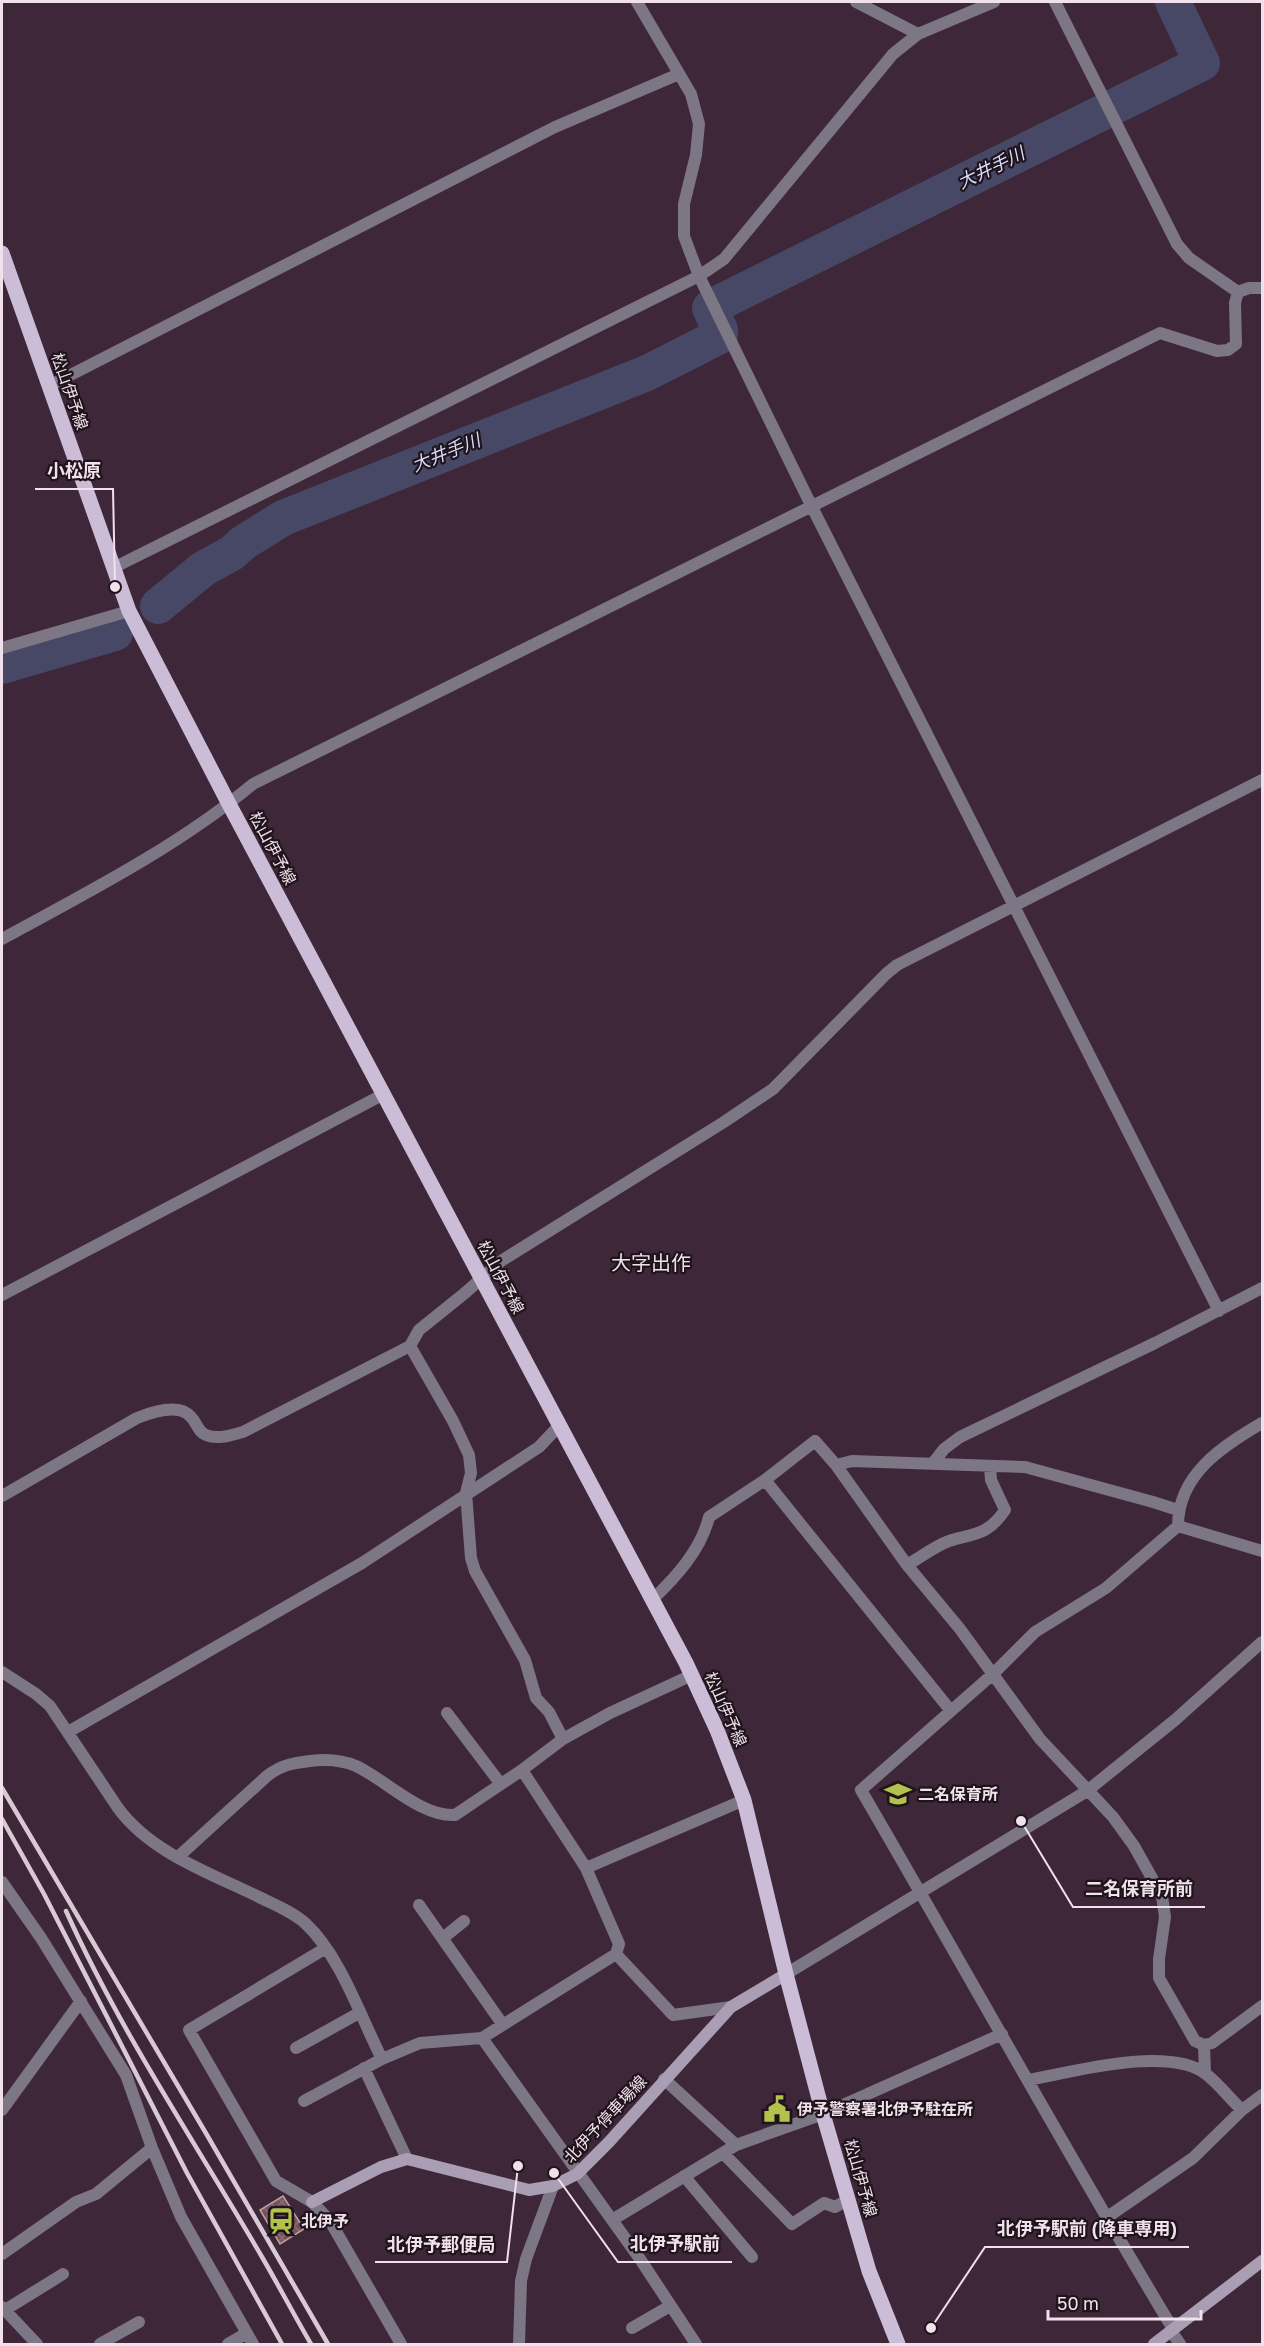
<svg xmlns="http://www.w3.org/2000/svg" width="1264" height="2346" font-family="'Golos Text','Noto Sans JP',sans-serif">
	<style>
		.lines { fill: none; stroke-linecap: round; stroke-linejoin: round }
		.river { stroke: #464866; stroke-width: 36 }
		.building { fill: url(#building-cross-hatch); stroke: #c09da4; stroke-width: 1.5 }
		.street { stroke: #7d7684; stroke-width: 12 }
		.secondary { stroke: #a99eb4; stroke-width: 12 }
		.primary { stroke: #cbbcd8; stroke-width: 15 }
		.rail { stroke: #d9c9d4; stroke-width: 4.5 }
		.labels { text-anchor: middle; stroke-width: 4.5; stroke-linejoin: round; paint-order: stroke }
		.street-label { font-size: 16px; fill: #f0e1eb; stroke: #1f141c }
		.poi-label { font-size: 16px; font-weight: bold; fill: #f0e1eb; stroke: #1f141c; text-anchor: start }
		.water-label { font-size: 18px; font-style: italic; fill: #d8dcff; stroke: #1f141c }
		.quarter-label { font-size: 20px; fill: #f0e1eb; stroke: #1f141c }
		.leader { fill: none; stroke: #f0e1eb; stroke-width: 2 }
		.callout-dot { fill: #f0e1eb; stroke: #1f141c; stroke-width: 2 }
		.callout-label { font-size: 18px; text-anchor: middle; font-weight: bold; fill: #f0e1eb; stroke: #1f141c; stroke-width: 4.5; stroke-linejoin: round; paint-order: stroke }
	</style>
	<defs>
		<pattern id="building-cross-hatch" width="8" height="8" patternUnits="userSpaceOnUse" patternTransform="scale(1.5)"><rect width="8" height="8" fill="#76525a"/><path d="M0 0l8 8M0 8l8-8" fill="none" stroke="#8a6b72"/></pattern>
	</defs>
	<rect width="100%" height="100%" fill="#3e2738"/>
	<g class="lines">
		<path class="river" d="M 719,303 L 1202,63 L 1173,2
			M 158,606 L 203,569 L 232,553 L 243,543 L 283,518 L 647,373 L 720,336 L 720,330 L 710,308
			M 2,666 L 115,633"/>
	</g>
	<path class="building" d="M 283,2196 L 304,2229 L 280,2244 L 260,2210 Z"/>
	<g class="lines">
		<path class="street" d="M 637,2 L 691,94 L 699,124 L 696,155 L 684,204 L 684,236 L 699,276 L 812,507 L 1219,1311
			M 856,2 L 918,34
			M 1055,2 L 1177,244 L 1189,258 L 1238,292
			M 49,386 L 555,127 L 679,74
			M 113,568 L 699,276 L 724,259 L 893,54 L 918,34 L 994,2
			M 2,648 L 129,611
			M 2,939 C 88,892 177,847 253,784 L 1160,333 L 1217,351 L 1228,350 L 1236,344 L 1235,303 L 1238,292 L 1249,288 L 1262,288
			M 2,1295 L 384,1094
			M 410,1346 L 453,1421 L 469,1455 L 471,1473 L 466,1493 L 471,1558 L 475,1571 L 525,1660 L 536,1698 L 549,1712 L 563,1739
			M 934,1462 L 944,1449 L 960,1437 L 1155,1343 L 1262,1288
			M 836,1465 L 907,1565 L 960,1629 L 1040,1739 L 1113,1817 L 1134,1846 L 1162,1896 L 1165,1917 L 1159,1959 L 1159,1978 L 1195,2041 L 1204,2045 L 1212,2043 L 1262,2006
			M 765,1480 L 951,1711
			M 2,1496 L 137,1418 C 152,1412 179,1403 191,1417 C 197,1423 198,1432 206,1435 C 218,1440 231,1435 243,1432 L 410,1346 L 419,1330 L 465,1293 L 501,1261 L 724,1122 L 773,1089 L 886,974 L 897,965 L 1262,780
			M 1178,1526 L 1262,1551
			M 907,1565 C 921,1557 935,1546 949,1541 C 976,1533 988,1535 1005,1510 L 991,1480 L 990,1467
			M 652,1600 C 676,1577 701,1550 709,1517 L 765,1480 L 815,1441 L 836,1465 L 852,1461 L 1025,1467 L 1153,1502 L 1178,1510
			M 2,1672 L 36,1694 L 50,1706 L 118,1808 C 151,1853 210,1873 259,1897 C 275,1905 293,1912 306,1924 C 341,1957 360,2016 382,2059 L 420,2043 L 482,2038 L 640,2259 L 696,2344
			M 447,1713 L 500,1783
			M 68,1732 L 362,1563 L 539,1447 L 559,1426
			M 178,1857 L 267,1776 C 281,1765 293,1763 310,1761 C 325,1759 342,1760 356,1766 C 386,1780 421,1817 455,1815 L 522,1770 L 563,1739 L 610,1713 L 692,1675
			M 586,1868 L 744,1800
			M 2,1882 L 41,1938 L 126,2075 L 152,2148 L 181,2217 L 253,2344
			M 419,1905 L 503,2025
			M 443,1938 L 464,1921
			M 326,1948 L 189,2030 L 276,2181 L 312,2202 L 330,2221 L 401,2344
			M 616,1954 L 673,2015 L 731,2007
			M 786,1974 L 1087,1791 L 1175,1720 L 1262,1642
			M 482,2038 L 616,1954 L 619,1944 L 586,1868 L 522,1770
			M 1204,2045 L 1205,2073
			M 296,2048 L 359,2013
			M 364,2068 L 407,2159
			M 664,2079 L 736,2145
			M 1029,2080 C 1072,2072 1169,2045 1206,2074 C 1219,2084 1230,2099 1242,2110
			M 304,2101 L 382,2059
			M 2,2110 L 81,2001
			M 723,2153 L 792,2224 L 824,2203 L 835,2207 L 849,2199
			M 684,2176 L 752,2257
			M 1106,2218 L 1193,2158 L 1242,2110 L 1262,2095
			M 612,2220 L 736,2145 L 823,2114 L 1002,2034
			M 2,2254 L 76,2202 L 96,2194 L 152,2148
			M 2,2307 L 37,2344
			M 5,2310 L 63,2274
			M 632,2328 L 670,2306
			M 1173,2329 C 1066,2152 966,1970 861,1790 L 993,1674 L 1035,1632 L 1106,1588 L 1178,1526 C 1178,1474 1223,1446 1262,1423
			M 1171,2331 L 1180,2344
			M 100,2344 L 139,2322
			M 228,2344 L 247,2333
			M 519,2344 L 521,2281 L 526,2259 L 553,2186"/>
		<path class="secondary" d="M 312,2202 L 381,2167 L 407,2159 L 529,2190 L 553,2186 L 577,2174 L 609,2142 L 731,2007 L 786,1974
			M 1154,2344 L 1262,2261"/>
		<path class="primary" d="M 2,253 L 129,611 L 229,804 L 686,1663 L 717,1730 L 744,1800 L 786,1974 L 823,2114 L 869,2271 L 898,2344"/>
		<path class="rail" d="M 2,1788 L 207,2135 L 328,2344
			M 2,1819 L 44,1894 L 187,2173 L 282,2344
			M 66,1911 C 121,2033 195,2142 262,2257 C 279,2286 294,2315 311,2344"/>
	</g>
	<defs>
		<symbol id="school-bare" viewBox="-9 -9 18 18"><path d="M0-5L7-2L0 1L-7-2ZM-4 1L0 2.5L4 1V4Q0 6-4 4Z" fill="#b3c24b" stroke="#1f141c" stroke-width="2.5" paint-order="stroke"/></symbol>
		<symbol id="civic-bare" viewBox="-9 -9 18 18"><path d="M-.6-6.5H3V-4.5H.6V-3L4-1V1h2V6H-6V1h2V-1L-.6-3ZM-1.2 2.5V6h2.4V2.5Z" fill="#b3c24b" stroke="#1f141c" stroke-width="2.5" paint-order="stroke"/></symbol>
		<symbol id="station-bare" viewBox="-9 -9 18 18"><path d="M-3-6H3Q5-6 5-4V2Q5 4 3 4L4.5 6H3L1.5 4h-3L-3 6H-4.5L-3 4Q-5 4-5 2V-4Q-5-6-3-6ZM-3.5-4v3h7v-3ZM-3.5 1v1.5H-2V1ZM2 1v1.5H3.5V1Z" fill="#b3c24b" stroke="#1f141c" stroke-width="2.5" paint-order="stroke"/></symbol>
	</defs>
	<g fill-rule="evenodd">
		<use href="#school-bare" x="879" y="1775" width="38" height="38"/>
		<use href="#civic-bare" x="758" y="2090" width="38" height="38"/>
		<use href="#station-bare" x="262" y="2202" width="38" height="38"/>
	</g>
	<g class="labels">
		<g class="street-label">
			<text transform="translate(70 391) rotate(71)" y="6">松山伊予線</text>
			<text transform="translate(273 848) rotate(62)" y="6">松山伊予線</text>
			<text transform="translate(501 1277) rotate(62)" y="6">松山伊予線</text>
			<text transform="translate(726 1709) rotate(66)" y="6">松山伊予線</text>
			<text transform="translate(605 2119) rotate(-47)" y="6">北伊予停車場線</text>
			<text transform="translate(861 2178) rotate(74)" y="6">松山伊予線</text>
		</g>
		<g class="poi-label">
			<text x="918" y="1800">二名保育所</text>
			<text x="797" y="2115">伊予警察署北伊予駐在所</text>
			<text x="301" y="2227">北伊予</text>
		</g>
		<g class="water-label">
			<text transform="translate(991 168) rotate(-26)" y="6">大井手川</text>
			<text transform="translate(446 453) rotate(-22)" y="6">大井手川</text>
		</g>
		<g class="quarter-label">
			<text x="651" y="1270">大字出作</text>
		</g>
	</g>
	<path class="leader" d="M115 587L113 489H35M1021 1821L1073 1907H1205M931 2328L985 2247H1189M554 2173L618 2262H732M518 2166L507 2262H375"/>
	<g class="callout-dot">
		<circle cx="115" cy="587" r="6"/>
		<circle cx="1021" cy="1821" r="6"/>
		<circle cx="931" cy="2328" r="6"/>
		<circle cx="554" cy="2173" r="6"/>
		<circle cx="518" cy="2166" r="6"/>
	</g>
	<g class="callout-label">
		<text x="74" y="477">小松原</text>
		<text x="1139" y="1895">二名保育所前</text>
		<text x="1087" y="2235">北伊予駅前 (降車専用)</text>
		<text x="675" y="2250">北伊予駅前</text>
		<text x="441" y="2251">北伊予郵便局</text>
	</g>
	<rect width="1264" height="2346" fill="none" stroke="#f0e1eb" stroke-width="6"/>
	<path d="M1048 2310v9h153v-9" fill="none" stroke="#f0e1eb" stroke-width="3"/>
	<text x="1057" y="2310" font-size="18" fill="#f0e1eb" stroke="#1f141c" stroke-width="4.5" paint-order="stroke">50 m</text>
</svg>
